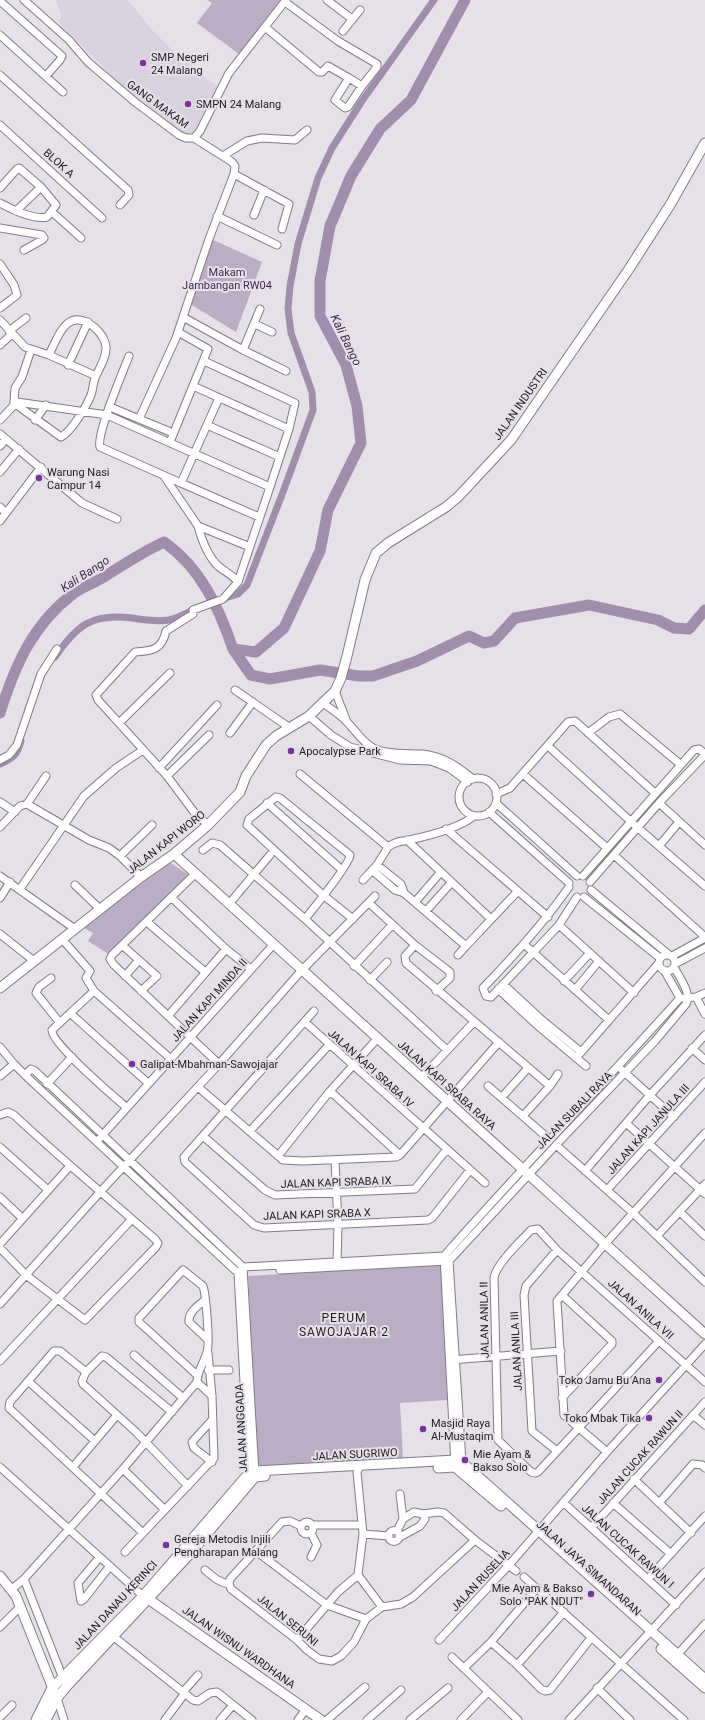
<svg xmlns="http://www.w3.org/2000/svg" width="705" height="1720" font-family="Roboto,sans-serif">
	<style>
		.built { fill: #dad1e0 }
		.green { fill: #bcadc6 }
		.lines { fill: none; stroke-linecap: round; stroke-linejoin: round }
		.canal { stroke: #a18ead; stroke-width: 7 }
		.river { stroke: #a18ead; stroke-width: 11 }
		.minor-casing { stroke: #807b83; stroke-width: 9 }
		.tertiary-casing { stroke: #807b83; stroke-width: 11 }
		.minor { stroke: #fff; stroke-width: 7 }
		.tertiary { stroke: #fff; stroke-width: 9 }
		.poi-dot { fill: #7d30a1; stroke: #e6e0e9; stroke-width: 1.5 }
		.labels { text-anchor: middle; stroke-width: 4; stroke-linejoin: round; paint-order: stroke }
		.poi-label { font-size: 11px; fill: #1e1c1f; stroke: #e6e0e9; text-anchor: start }
		.street-label { font-size: 11px; fill: #1e1c1f; stroke: #e6e0e9 }
		.park-label { font-size: 11px; fill: #432752; stroke: #e6e0e9 }
		.water-label { font-size: 12px; font-style: italic; fill: #432752; stroke: #e6e0e9 }
		.neighbourhood-label { font-size: 12px; letter-spacing: 1px; fill: #1e1c1f; stroke: #e6e0e9 }
	</style>
	<rect width="100%" height="100%" fill="#e6e0e9"/>
	<path class="built" d="M 56,0 L 128,0 L 151,29 L 176,54 L 218,87 L 194,132 L 190,134 L 179,131 L 117,81 L 59,23 L 61,16 Z"/>
	<path class="green" d="M 207,0 L 282,0 L 239,54 L 197,23 L 212,3 Z
		M 211,239 L 262,262 L 236,332 L 190,304 Z
		M 169,862 L 189,875 L 110,955 L 88,941 L 93,933 L 84,928 Z
		M 442,1264 L 447,1400 L 400,1403 L 403,1459 L 261,1467 L 257,1464 L 248,1276 Z"/>
	<g class="lines">
		<path class="canal" d="M 222,599 L 238,594 L 247,585 L 283,492 L 313,410 L 312,392 L 291,333 L 288,309 L 290,286 L 298,244 L 318,178 L 332,148 L 362,101 L 434,0
			M 55,657 C 77,625 92,613 132,618 C 144,620 157,622 169,620 C 178,618 188,612 198,608
			M 0,764 C 14,758 17,755 21,741"/>
		<path class="river" d="M 233,649 L 251,675 L 270,679 L 320,670 L 359,676 L 373,676 L 417,661 L 469,636 L 484,643 L 494,641 L 515,618 L 589,605 L 658,620 L 674,628 L 689,629 L 705,610
			M 0,713 C 15,665 33,624 74,593 C 83,587 94,583 104,577 C 124,564 143,552 164,542 C 201,568 219,608 233,649 L 256,652 L 284,628 L 320,551 L 328,510 L 361,443 L 357,406 L 346,365 L 320,316 L 320,281 L 330,226 L 351,176 L 380,129 L 411,100 L 465,0"/>
		<defs>
			<path id="minor" d="M 24,0 L 69,40 L 88,62 L 135,102 L 179,135 L 186,138 L 194,138 L 200,131 L 229,73 L 286,0
				M 327,0 L 352,19
				M 0,1 L 62,56 L 60,60 L 46,76
				M 285,2 L 338,41 L 377,64 L 377,67 L 362,86 L 349,78
				M 265,27 L 319,72 L 322,72 L 328,66 L 349,78 L 335,100 L 345,108 L 348,107 L 362,86
				M 343,31 L 360,10
				M 0,35 L 63,92
				M 0,75 L 128,190 L 129,195 L 120,205
				M 0,125 L 102,218
				M 194,138 L 232,162 L 235,166 L 234,174 L 289,204 L 282,229
				M 223,156 L 247,141 L 262,138 L 295,140 L 307,130
				M 0,188 L 17,169 L 19,168 L 41,187 L 56,205 L 47,217 C 34,220 11,209 0,203
				M 16,211 L 41,187
				M 52,212 L 81,238
				M 254,215 L 264,190
				M 217,216 L 277,245
				M 0,228 L 42,235 L 44,238 L 42,240 L 24,250
				M 0,264 L 14,285 L 17,295 L 0,308
				M 183,317 L 243,350 L 286,371
				M 0,320 L 25,347 L 49,355 L 96,376
				M 255,324 L 272,332
				M 9,331 L 26,318
				M 0,345 L 12,334
				M 31,350 L 22,377 L 15,388 L 14,403 L 61,437 C 72,431 86,407 91,395 C 93,390 93,383 95,378 C 99,369 107,356 106,347 C 105,338 100,332 94,327 C 67,306 58,336 49,355
				M 243,350 L 260,309
				M 129,356 C 123,372 96,434 100,447 L 181,483
				M 204,361 L 295,403 L 289,429 L 270,487
				M 68,365 L 88,322
				M 193,386 L 289,429
				M 219,398 L 181,483 L 259,517
				M 110,407 L 173,433
				M 139,419 L 176,338 L 209,239 L 234,174
				M 0,420 L 17,402 L 107,415 L 270,487 L 238,582 L 223,599 L 193,610 L 193,614 L 166,631 C 162,650 152,651 135,652 L 96,695 L 98,700 L 167,776 L 194,812 L 208,825
				M 35,420 L 46,405
				M 207,425 L 280,457
				M 0,434 L 82,503 L 117,519
				M 170,442 L 208,349 L 178,332
				M 0,446 L 6,439
				M 0,472 L 19,449
				M 164,476 L 198,526 L 250,547
				M 0,507 L 6,513
				M 0,521 L 41,467
				M 198,526 C 202,541 207,555 218,566 C 225,572 233,575 238,582
				M 235,690 L 290,728
				M 335,691 L 347,722
				M 323,703 C 331,709 341,715 347,722 C 357,732 361,741 373,748 C 389,755 405,753 422,754 C 443,756 457,766 473,779
				M 309,716 L 331,735 L 350,747 L 400,760 L 431,761 L 449,768 L 468,782
				M 119,723 L 170,673
				M 230,733 L 253,702
				M 588,733 L 609,717 L 620,714 L 680,764
				M 548,746 L 638,828 L 705,886
				M 0,760 L 9,755 L 17,745 L 41,674 L 57,649
				M 159,768 L 217,705
				M 300,774 L 388,847 C 397,841 399,842 409,840 C 428,836 459,828 474,816
				M 523,774 L 607,848
				M 167,776 L 209,735
				M459 797a19 19 0 1 1 38 0a19 19 0 1 1-38 0Z
				M 496,794 L 510,788 L 568,722 L 575,721 L 655,793
				M 0,802 L 15,812
				M 267,803 L 342,870
				M 496,803 L 577,876
				M 659,803 L 705,845
				M 27,804 L 46,776
				M 489,812 L 569,883
				M 0,827 L 20,806 L 27,804 L 89,840 L 109,848 L 120,856 L 141,877
				M 446,829 L 548,917
				M 407,840 L 491,919
				M 659,846 L 679,822
				M 203,850 L 212,843 L 220,845 L 305,919 L 447,1050
				M 614,855 L 705,937
				M 120,856 L 152,825
				M 372,870 L 395,890 L 404,893 L 401,884 L 377,865
				M 195,874 L 112,955 L 110,959 L 114,965 L 219,1064
				M 0,876 L 75,929
				M 583,876 L 694,750 L 699,749 L 704,753 L 702,758 L 659,803 L 590,882
				M 363,880 L 377,865 L 388,847
				M 75,885 L 100,909
				M 569,887 C 543,924 514,956 483,988 L 486,996 L 491,997 L 495,993 L 559,925 L 577,897
				M 20,889 L 84,796 L 116,768 L 143,750
				M 591,890 L 668,954
				M 404,893 L 466,946 L 517,892
				M 584,897 L 660,958
				M 0,898 L 10,882
				M 172,898 L 226,949 L 251,969
				M 415,902 L 440,873
				M 369,903 L 415,945 L 450,972 L 450,978 L 436,991
				M 229,904 L 270,855
				M 426,911 L 451,883
				M 305,919 C 313,909 350,864 350,855 L 280,798 L 276,797 L 249,819 L 247,825 L 323,895 L 353,919
				M 147,922 L 205,972
				M 559,925 L 634,993
				M 0,934 L 34,961
				M 62,939 L 90,971 L 86,978 L 94,991 L 171,1059
				M 415,945 L 405,956 L 406,963 L 550,1086 L 558,1074
				M 525,945 L 609,1020
				M 123,946 L 157,976 L 141,991
				M659 963a8 8 0 1 1 16 0a8 8 0 1 1-16 0Z
				M 458,955 L 466,946
				M 672,956 L 705,938
				M 675,964 L 705,948
				M 354,966 L 392,925
				M 125,976 L 139,960
				M 51,978 L 39,987 L 36,993 L 60,1023
				M 370,980 L 387,962
				M 564,981 L 590,953
				M 503,984 L 542,1020 L 581,1052
				M 498,989 L 537,1025 L 586,1066
				M 575,990 L 599,961
				M 94,991 L 52,1030 C 50,1042 114,1097 126,1107
				M 696,997 L 705,1014
				M 684,998 L 696,997 L 705,993
				M 314,1011 L 184,1157 L 185,1162 L 254,1225 L 264,1228 L 428,1220 L 432,1218 L 470,1170
				M 70,1013 L 148,1083
				M 168,1016 L 226,949
				M 306,1023 L 485,1183
				M 0,1047 L 14,1064 L 0,1076
				M 692,1048 L 705,1060
				M 576,1058 L 658,964
				M 14,1064 L 26,1076
				M 622,1070 L 674,1117
				M 421,1078 L 474,1022
				M 47,1084 L 72,1057
				M 488,1086 L 549,1139
				M 198,1087 L 283,1160 L 303,1161 L 396,1157 L 400,1155 L 499,1042
				M 330,1091 L 400,1155
				M 502,1097 L 528,1068
				M 0,1115 L 8,1112 L 14,1115 C 60,1158 108,1198 155,1239 L 158,1243 L 156,1247 L 85,1320 L 26,1275 L 0,1248
				M 523,1116 L 550,1086
				M 626,1123 L 705,1194
				M 250,1131 L 329,1045
				M 203,1136 L 265,1190 L 275,1195 L 415,1189 L 447,1149
				M 99,1139 L 274,944
				M 556,1145 L 633,1213 L 705,1282
				M 0,1147 L 48,1190
				M 278,1156 L 330,1091 L 377,1039
				M 335,1160 L 338,1224 L 337,1265
				M 585,1171 L 650,1095 L 705,1035
				M 607,1190 L 705,1082
				M 0,1197 L 22,1218
				M 680,1212 L 705,1236
				M 657,1236 L 705,1184
				M 0,1244 L 70,1166
				M 449,1261 L 556,1145 L 655,1041 L 686,1004 C 692,993 679,977 674,967
				M 241,1270 L 243,1267 L 444,1256 L 449,1261 L 462,1462 L 458,1465
				M 280,1270 L 448,1261
				M 238,1273 L 28,1078 L 26,1074 L 31,1069 L 35,1071 L 243,1267 L 255,1474
				M 238,1273 L 249,1473 L 253,1475
				M 562,1295 L 612,1341 L 612,1344 L 562,1398
				M 205,1300 C 198,1306 188,1312 189,1322 L 207,1339
				M 0,1304 L 101,1191 L 219,1064 L 302,970 L 375,896
				M 659,1341 L 538,1472 L 535,1473 L 531,1472 L 498,1440 L 494,1278 C 496,1264 520,1242 531,1230 L 538,1229 L 557,1250 L 705,1382
				M 134,1355 L 183,1398
				M 451,1360 L 561,1351
				M 0,1361 L 132,1219
				M 208,1370 L 229,1370
				M 86,1372 L 60,1351 L 54,1351 L 10,1402 L 9,1408 L 143,1533
				M 29,1382 L 95,1441
				M 197,1382 L 212,1396
				M 172,1412 L 106,1357 L 102,1356 L 86,1372 L 82,1381 L 83,1384 L 136,1432 L 188,1486
				M 693,1415 L 705,1425
				M 557,1451 L 532,1431 L 524,1295 L 526,1286 L 557,1250
				M 607,1452 L 564,1415 L 557,1301 L 605,1244 L 705,1133
				M 212,1462 L 194,1448 L 192,1442 L 212,1420
				M 455,1465 L 444,1256 C 521,1169 602,1085 680,998 L 664,970
				M 0,1467 L 143,1596
				M 73,1467 L 117,1415
				M 123,1469 L 165,1510
				M 634,1479 L 691,1533
				M 400,1494 L 403,1519
				M 564,1503 L 676,1605
				M 613,1503 L 671,1554
				M 659,1503 L 693,1464 L 702,1465 L 705,1468
				M301 1528a6 6 0 1 1 12 0a6 6 0 1 1-12 0Z
				M 313,1525 L 361,1525
				M 591,1528 L 705,1402
				M388.5 1536a5.5 5.5 0 1 1 11 0a5.5 5.5 0 1 1-11 0Z
				M 397,1531 L 403,1519 L 414,1512 L 423,1514 L 438,1512 L 444,1513 L 475,1540 L 516,1571
				M 363,1534 L 389,1536
				M 400,1537 L 420,1526 L 425,1519 L 423,1514
				M 256,1551 L 327,1605 L 366,1619
				M 125,1552 L 214,1458 L 212,1396 L 208,1353
				M 311,1557 L 317,1545 L 311,1533
				M 99,1558 L 78,1583 L 81,1601 L 84,1599 L 110,1566
				M 205,1570 C 212,1576 218,1582 229,1584
				M 358,1575 L 382,1607
				M 524,1577 L 684,1720
				M 24,1579 L 64,1681
				M 648,1579 L 705,1516
				M 229,1584 L 231,1589 L 297,1640 L 307,1650 L 319,1659 L 332,1661 L 341,1656 L 354,1642 L 366,1619 L 382,1607 L 401,1604 L 413,1597 L 475,1540
				M 229,1584 L 230,1579 L 282,1522 L 290,1521 L 301,1526
				M 12,1589 L 24,1579 L 123,1469 L 197,1382 C 197,1371 204,1363 207,1352 C 210,1343 206,1295 203,1286 L 183,1270 L 139,1318 L 139,1322 L 197,1375
				M 0,1627 L 20,1607
				M 114,1637 L 193,1700 L 198,1701 L 210,1693 L 217,1692 L 252,1720
				M 297,1640 L 338,1592 L 358,1575 L 363,1534 L 357,1472 L 360,1466
				M 439,1640 L 509,1565 L 607,1452 L 705,1344
				M 491,1642 L 517,1665 L 541,1689 L 545,1691 L 550,1690 L 591,1638
				M 677,1655 L 705,1624
				M 452,1657 L 518,1720
				M 517,1665 L 564,1612
				M 465,1667 L 491,1642 L 537,1588
				M 597,1688 L 630,1720
				M 183,1692 L 198,1675
				M 57,1698 L 64,1720
				M 0,1717 L 12,1705
				M 165,1720 L 185,1693
				M 220,1720 L 233,1705
				M 298,1720 L 306,1709
				M 327,1720 L 365,1687
				M 367,1720 L 401,1690
				M 410,1720 L 448,1688
				M 461,1720 L 488,1692
				M 569,1720 L 705,1572"/>
			<path id="tertiary" d="M 174,854 L 705,1334
				M 0,988 L 141,877 L 174,854 L 208,825 L 240,792 L 246,776 L 266,745 L 276,736 L 309,716 L 335,691 L 341,678 L 347,656 L 365,580 L 376,553 L 388,543 L 446,507 L 458,497 L 511,440 L 629,269 L 670,205 L 705,143
				M 438,1468 L 455,1467 L 501,1506
				M 0,1576 L 16,1596 L 54,1691
				M 144,1596 L 321,1720
				M 661,1649 L 705,1688
				M 36,1720 L 52,1688 L 143,1596 L 249,1473 L 255,1471 L 456,1460 L 462,1462 L 705,1679
				M 46,1720 L 57,1698 L 67,1686 L 189,1555 L 255,1477 L 265,1476"/>
		</defs>
		<use href="#minor" class="minor-casing"/>
		<use href="#tertiary" class="tertiary-casing"/>
		<use href="#minor" class="minor"/>
		<use href="#tertiary" class="tertiary"/>
	</g>
	<g class="poi-dot">
		<circle cx="143" cy="63" r="4"/>
		<circle cx="188" cy="104" r="4"/>
		<circle cx="39" cy="478" r="4"/>
		<circle cx="291" cy="751" r="4"/>
		<circle cx="132" cy="1064" r="4"/>
		<circle cx="659" cy="1380" r="4"/>
		<circle cx="649" cy="1418" r="4"/>
		<circle cx="423" cy="1429" r="4"/>
		<circle cx="465" cy="1460" r="4"/>
		<circle cx="166" cy="1545" r="4"/>
		<circle cx="591" cy="1594" r="4"/>
	</g>
	<g class="labels">
		<g class="poi-label">
			<text x="151" y="61">SMP Negeri<tspan x="151" dy="13">24 Malang</tspan></text>
			<text x="196" y="108">SMPN 24 Malang</text>
			<text x="47" y="476">Warung Nasi<tspan x="47" dy="13">Campur 14</tspan></text>
			<text x="299" y="755">Apocalypse Park</text>
			<text x="140" y="1068">Galipat-Mbahman-Sawojajar</text>
			<text x="651" y="1384" text-anchor="end">Toko Jamu Bu Ana</text>
			<text x="641" y="1422" text-anchor="end">Toko Mbak Tika</text>
			<text x="431" y="1427">Masjid Raya<tspan x="431" dy="13">Al-Mustaqim</tspan></text>
			<text x="473" y="1458">Mie Ayam &amp;<tspan x="473" dy="13">Bakso Solo</tspan></text>
			<text x="174" y="1543">Gereja Metodis Injili<tspan x="174" dy="13">Pengharapan Malang</tspan></text>
			<text x="583" y="1592" text-anchor="end">Mie Ayam &amp; Bakso<tspan x="583" dy="13">Solo "PAK NDUT"</tspan></text>
		</g>
		<g class="street-label">
			<text transform="translate(158 104) rotate(36)" y="4">GANG MAKAM</text>
			<text transform="translate(59 163) rotate(42)" y="4">BLOK A</text>
			<text transform="translate(520 404) rotate(-55)" y="4">JALAN INDUSTRI</text>
			<text transform="translate(166 842) rotate(-38)" y="4">JALAN KAPI WORO</text>
			<text transform="translate(209 1000) rotate(-48)" y="4">JALAN KAPI MINDA II</text>
			<text transform="translate(371 1068) rotate(42)" y="4">JALAN KAPI SRABA IV</text>
			<text transform="translate(447 1085) rotate(42)" y="4">JALAN KAPI SRABA RAYA</text>
			<text transform="translate(574 1110) rotate(-46)" y="4">JALAN SUBALI RAYA</text>
			<text transform="translate(648 1129) rotate(-48)" y="4">JALAN KAPI JANULA III</text>
			<text transform="translate(336 1182) rotate(-2)" y="4">JALAN KAPI SRABA IX</text>
			<text transform="translate(317 1214) rotate(-2)" y="4">JALAN KAPI SRABA X</text>
			<text transform="translate(641 1309) rotate(42)" y="4">JALAN ANILA VII</text>
			<text transform="translate(484 1320) rotate(-91)" y="4">JALAN ANILA II</text>
			<text transform="translate(516 1351) rotate(-93)" y="4">JALAN ANILA III</text>
			<text transform="translate(241 1428) rotate(-93)" y="4">JALAN ANGGADA</text>
			<text transform="translate(355 1454) rotate(-3)" y="4">JALAN SUGRIWO</text>
			<text transform="translate(640 1457) rotate(-48)" y="4">JALAN CUCAK RAWUN II</text>
			<text transform="translate(628 1546) rotate(42)" y="4">JALAN CUCAK RAWUN I</text>
			<text transform="translate(589 1568) rotate(42)" y="4">JALAN JAYA SIMANDARAN</text>
			<text transform="translate(480 1580) rotate(-47)" y="4">JALAN RUSELIA</text>
			<text transform="translate(115 1605) rotate(-47)" y="4">JALAN DANAU KERINCI</text>
			<text transform="translate(288 1620) rotate(39)" y="4">JALAN SERUNI</text>
			<text transform="translate(239 1647) rotate(35)" y="4">JALAN WISNU WARDHANA</text>
		</g>
		<g class="park-label">
			<text x="227" y="276">Makam<tspan x="227" dy="13">Jambangan RW04</tspan></text>
		</g>
		<g class="water-label">
			<text transform="translate(346 340) rotate(64)" y="4">Kali Bango</text>
			<text transform="translate(85 574) rotate(-33)" y="4">Kali Bango</text>
		</g>
		<g class="neighbourhood-label">
			<text x="344" y="1322">PERUM<tspan x="344" dy="14">SAWOJAJAR 2</tspan></text>
		</g>
	</g>
</svg>
